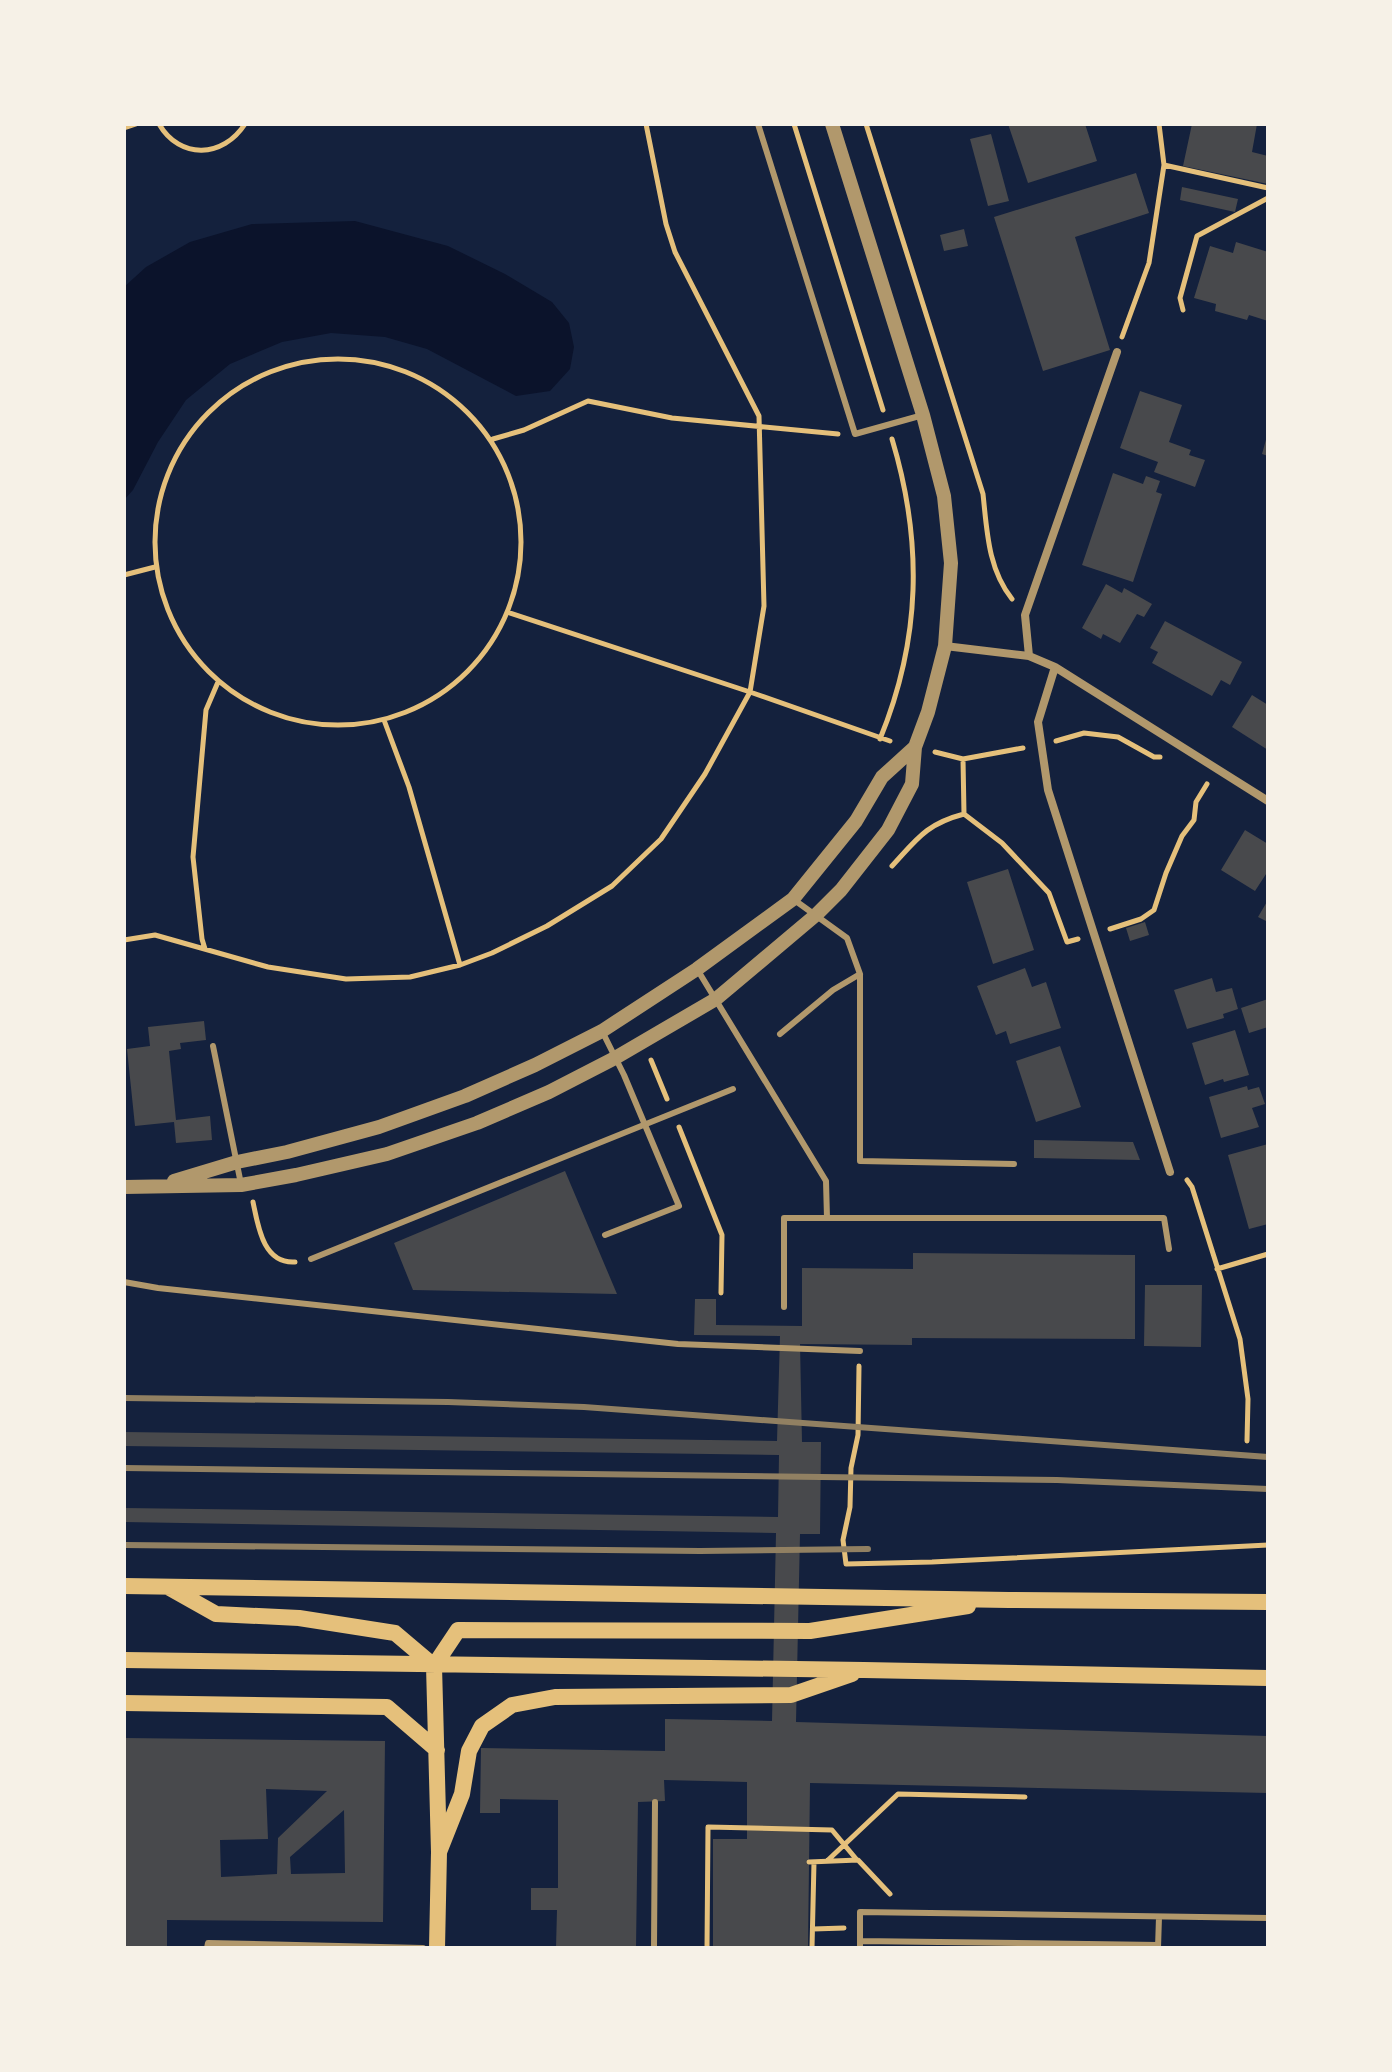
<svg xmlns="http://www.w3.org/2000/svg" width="1392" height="2072" font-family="'Golos Text',sans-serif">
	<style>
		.water { fill: #0b132b }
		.building { fill: #48494c; fill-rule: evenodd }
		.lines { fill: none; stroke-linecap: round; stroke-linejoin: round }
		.path { stroke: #e5c07b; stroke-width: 5 }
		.service { stroke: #b1986c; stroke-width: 6 }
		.minor { stroke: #b1986c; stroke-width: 8 }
		.tertiary { stroke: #b1986c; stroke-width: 14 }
		.secondary { stroke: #e5c07b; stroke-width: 16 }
		.rail { stroke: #918062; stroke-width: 6 }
	</style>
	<rect width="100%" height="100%" fill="#14213d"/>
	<path class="water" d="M 355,221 L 448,246 L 505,274 L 552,302 L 569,323 L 574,347 L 570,369 L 550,391 L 516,396 L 427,349 L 385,337 L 331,333 L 282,342 L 230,364 L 186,400 L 158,442 L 133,490 L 124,500 L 124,287 L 146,267 L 190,242 L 252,224 Z"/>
	<path class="building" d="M 1008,124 L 1085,124 L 1097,161 L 1028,183 Z
		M 1192,124 L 1257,124 L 1252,152 L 1268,156 L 1268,184 L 1183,166 Z
		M 991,134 L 1009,201 L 988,206 L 970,139 Z
		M 1136,173 L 1149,213 L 1075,237 L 1110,350 L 1043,371 L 994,217 Z
		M 1182,187 L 1238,199 L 1235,212 L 1180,200 Z
		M 964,229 L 968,246 L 944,251 L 940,235 Z
		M 1236,242 L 1268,252 L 1268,321 L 1249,315 L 1247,320 L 1215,311 L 1216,304 L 1194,298 L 1210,246 L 1233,253 Z
		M 1140,391 L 1182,405 L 1169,442 L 1191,450 L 1189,455 L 1205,460 L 1195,487 L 1154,472 L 1158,462 L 1120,448 Z
		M 1267,436 L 1268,437 L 1268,456 L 1262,454 Z
		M 1113,473 L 1143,484 L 1146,476 L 1160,481 L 1156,492 L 1162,494 L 1133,582 L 1082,565 Z
		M 1106,584 L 1122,593 L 1124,588 L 1152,604 L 1144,617 L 1137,614 L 1120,643 L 1103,634 L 1101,639 L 1082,628 Z
		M 1165,621 L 1242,662 L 1230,685 L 1221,680 L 1212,696 L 1152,663 L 1158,652 L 1150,648 Z
		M 1252,695 L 1268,705 L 1268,750 L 1232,727 Z
		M 1245,830 L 1268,844 L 1268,871 L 1255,891 L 1221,870 Z
		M 1008,869 L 1034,950 L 993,964 L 967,882 Z
		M 1268,900 L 1268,922 L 1258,917 Z
		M 1145,922 L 1149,935 L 1130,941 L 1126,928 Z
		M 1025,968 L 1032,987 L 1046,982 L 1061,1028 L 1010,1044 L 1006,1031 L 996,1035 L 977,986 Z
		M 1212,978 L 1216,992 L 1232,988 L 1238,1009 L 1223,1014 L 1224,1018 L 1187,1029 L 1174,990 Z
		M 1268,999 L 1268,1027 L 1249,1033 L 1241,1008 Z
		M 204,1021 L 206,1040 L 180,1043 L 181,1049 L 169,1051 L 176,1120 L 210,1116 L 212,1140 L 176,1143 L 174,1122 L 135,1126 L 127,1049 L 150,1046 L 148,1027 Z
		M 1235,1030 L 1249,1075 L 1224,1082 L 1223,1079 L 1205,1085 L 1192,1043 Z
		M 1060,1046 L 1081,1107 L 1036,1122 L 1016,1061 Z
		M 1247,1086 L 1248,1090 L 1259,1087 L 1265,1104 L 1252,1108 L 1259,1127 L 1221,1138 L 1209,1097 Z
		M 1034,1140 L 1133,1142 L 1140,1160 L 1034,1158 Z
		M 1268,1144 L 1268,1224 L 1249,1229 L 1228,1155 Z
		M 565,1171 L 617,1294 L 413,1290 L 394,1243 Z
		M 913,1253 L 1135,1255 L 1135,1339 L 912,1338 L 912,1345 L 800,1344 L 802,1442 L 821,1442 L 820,1534 L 800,1534 L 796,1722 L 1268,1736 L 1268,1793 L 810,1783 L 808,1948 L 713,1948 L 713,1839 L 747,1839 L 747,1782 L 664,1780 L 665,1801 L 638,1802 L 636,1948 L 556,1948 L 557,1910 L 531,1910 L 531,1888 L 558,1888 L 558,1800 L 500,1799 L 500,1813 L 480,1813 L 481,1748 L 665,1751 L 665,1719 L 772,1721 L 776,1533 L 124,1522 L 124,1508 L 778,1517 L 779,1455 L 124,1446 L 124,1432 L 777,1441 L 780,1336 L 694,1335 L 695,1299 L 716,1299 L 716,1325 L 802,1326 L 802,1268 L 913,1269 Z
		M 1145,1285 L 1202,1285 L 1201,1347 L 1144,1346 Z
		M 124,1738 L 385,1741 L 383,1922 L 167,1920 L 167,1948 L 124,1948 ZM 266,1789 L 327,1791 L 278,1838 L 277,1874 L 221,1877 L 220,1840 L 268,1839 ZM 344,1810 L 345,1873 L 291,1874 L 290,1857 Z"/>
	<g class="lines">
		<path class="path" d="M 159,124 C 180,160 223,158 245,124
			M 794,124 L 883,410
			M 866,124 L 983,494 C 987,531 988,569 1012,599
			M 124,128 L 136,124
			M 1164,165 L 1268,188
			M 1183,310 L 1180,298 L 1197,236 L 1268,198
			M 1122,337 L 1149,263 L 1164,165 L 1159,124
			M155 542a183 183 0 1 1 366 0a183 183 0 1 1-366 0Z
			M 493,439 L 524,430 L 588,401 L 672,418 L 838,434
			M 124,575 L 155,567
			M 507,612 L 750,692 L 764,606 L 759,416 L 675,252 L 666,224 L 646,124
			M 384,720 L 409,787 L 460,965
			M 880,739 C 921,639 923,542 892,439
			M 1056,741 L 1084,733 L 1118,737 L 1154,757 L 1160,757
			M 935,752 L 963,759 L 1023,748
			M 964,814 L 1002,843 L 1049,893 L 1067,942 L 1078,939
			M 892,866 C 917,839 926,824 964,814 L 963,759
			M 1110,929 L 1141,919 L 1154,910 L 1166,873 L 1182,836 L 1194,820 L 1196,802 L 1207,784
			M 124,940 L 155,935 L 268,967 L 346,979 L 410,977 L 460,965 L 492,953 L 547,926 L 612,886 L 661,839 L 705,774 L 750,692 L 890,741
			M 205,949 L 202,939 L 193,857 L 206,710 L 218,682
			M 651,1060 L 667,1099
			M 679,1127 L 722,1235 L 721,1293
			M 1187,1180 L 1192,1187 L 1240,1339 L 1248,1399 L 1247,1441
			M 253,1202 C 258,1226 263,1264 295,1262
			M 1217,1269 L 1268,1254
			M 859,1366 L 858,1435 L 851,1468 L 850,1507 L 843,1540 L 846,1564 L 932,1562 L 1268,1545
			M 827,1861 L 898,1794 L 1025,1797
			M 809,1862 L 858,1860 L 890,1894
			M 813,1929 L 844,1928
			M 707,1948 L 708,1827 L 832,1830 L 857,1860
			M 812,1948 L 814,1862"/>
		<path class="service" d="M 758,124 L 855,434 L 923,415
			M 793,899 L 847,938 L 860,974 L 860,1161 L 1014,1164
			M 697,969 L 826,1181 L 827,1218 L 1164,1218 L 1169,1249
			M 602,1031 L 624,1075 L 679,1206 L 605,1235
			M 780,1034 L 833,990 L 860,974
			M 213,1046 L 241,1184
			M 311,1259 L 733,1089
			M 124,1282 L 158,1288 L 678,1344 L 860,1351
			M 784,1307 L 784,1218 L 827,1218
			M 860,1941 L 1158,1945
			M 207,1948 L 208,1943 L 423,1948
			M 654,1948 L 655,1802
			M 860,1948 L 860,1912 L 1268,1918
			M 1158,1948 L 1159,1917"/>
		<path class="minor" d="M 945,646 L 1029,656 L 1055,667 L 1268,801
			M 1029,656 L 1025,615 L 1117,352
			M 1055,667 L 1038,722 L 1048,790 L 1170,1172"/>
		<path class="tertiary" d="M 174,1181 L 237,1162 L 287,1152 L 379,1127 L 465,1096 L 535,1065 L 602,1031 L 697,969 L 793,899 L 856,821 L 882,777 L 915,747
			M 124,1187 L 241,1185 L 296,1175 L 387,1154 L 477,1123 L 549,1092 L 615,1058 L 716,999 L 817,914 L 841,890 L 888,830 L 912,784 L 915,747 L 928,712 L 945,646 L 951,563 L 944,496 L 923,415 L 832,124"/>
		<path class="secondary" d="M 124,1586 L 1009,1600 L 1268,1602
			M 168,1587 L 216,1614 L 299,1618 L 395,1633 L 434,1666
			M 124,1660 L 864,1670 L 1268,1678
			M 434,1666 L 458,1630 L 810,1631 L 968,1606
			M 434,1666 L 439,1852 L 437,1948
			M 124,1703 L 387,1707 L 437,1750
			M 439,1852 L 462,1794 L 469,1751 L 482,1726 L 512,1705 L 555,1697 L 791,1695 L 852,1674"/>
		<path class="rail" d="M 124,1398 L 448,1402 L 584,1407 L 1268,1457
			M 124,1468 L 1057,1480 L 1268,1489
			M 124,1545 L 700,1551 L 868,1549"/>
	</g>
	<rect width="1392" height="2072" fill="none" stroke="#f6f1e7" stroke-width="252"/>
</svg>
